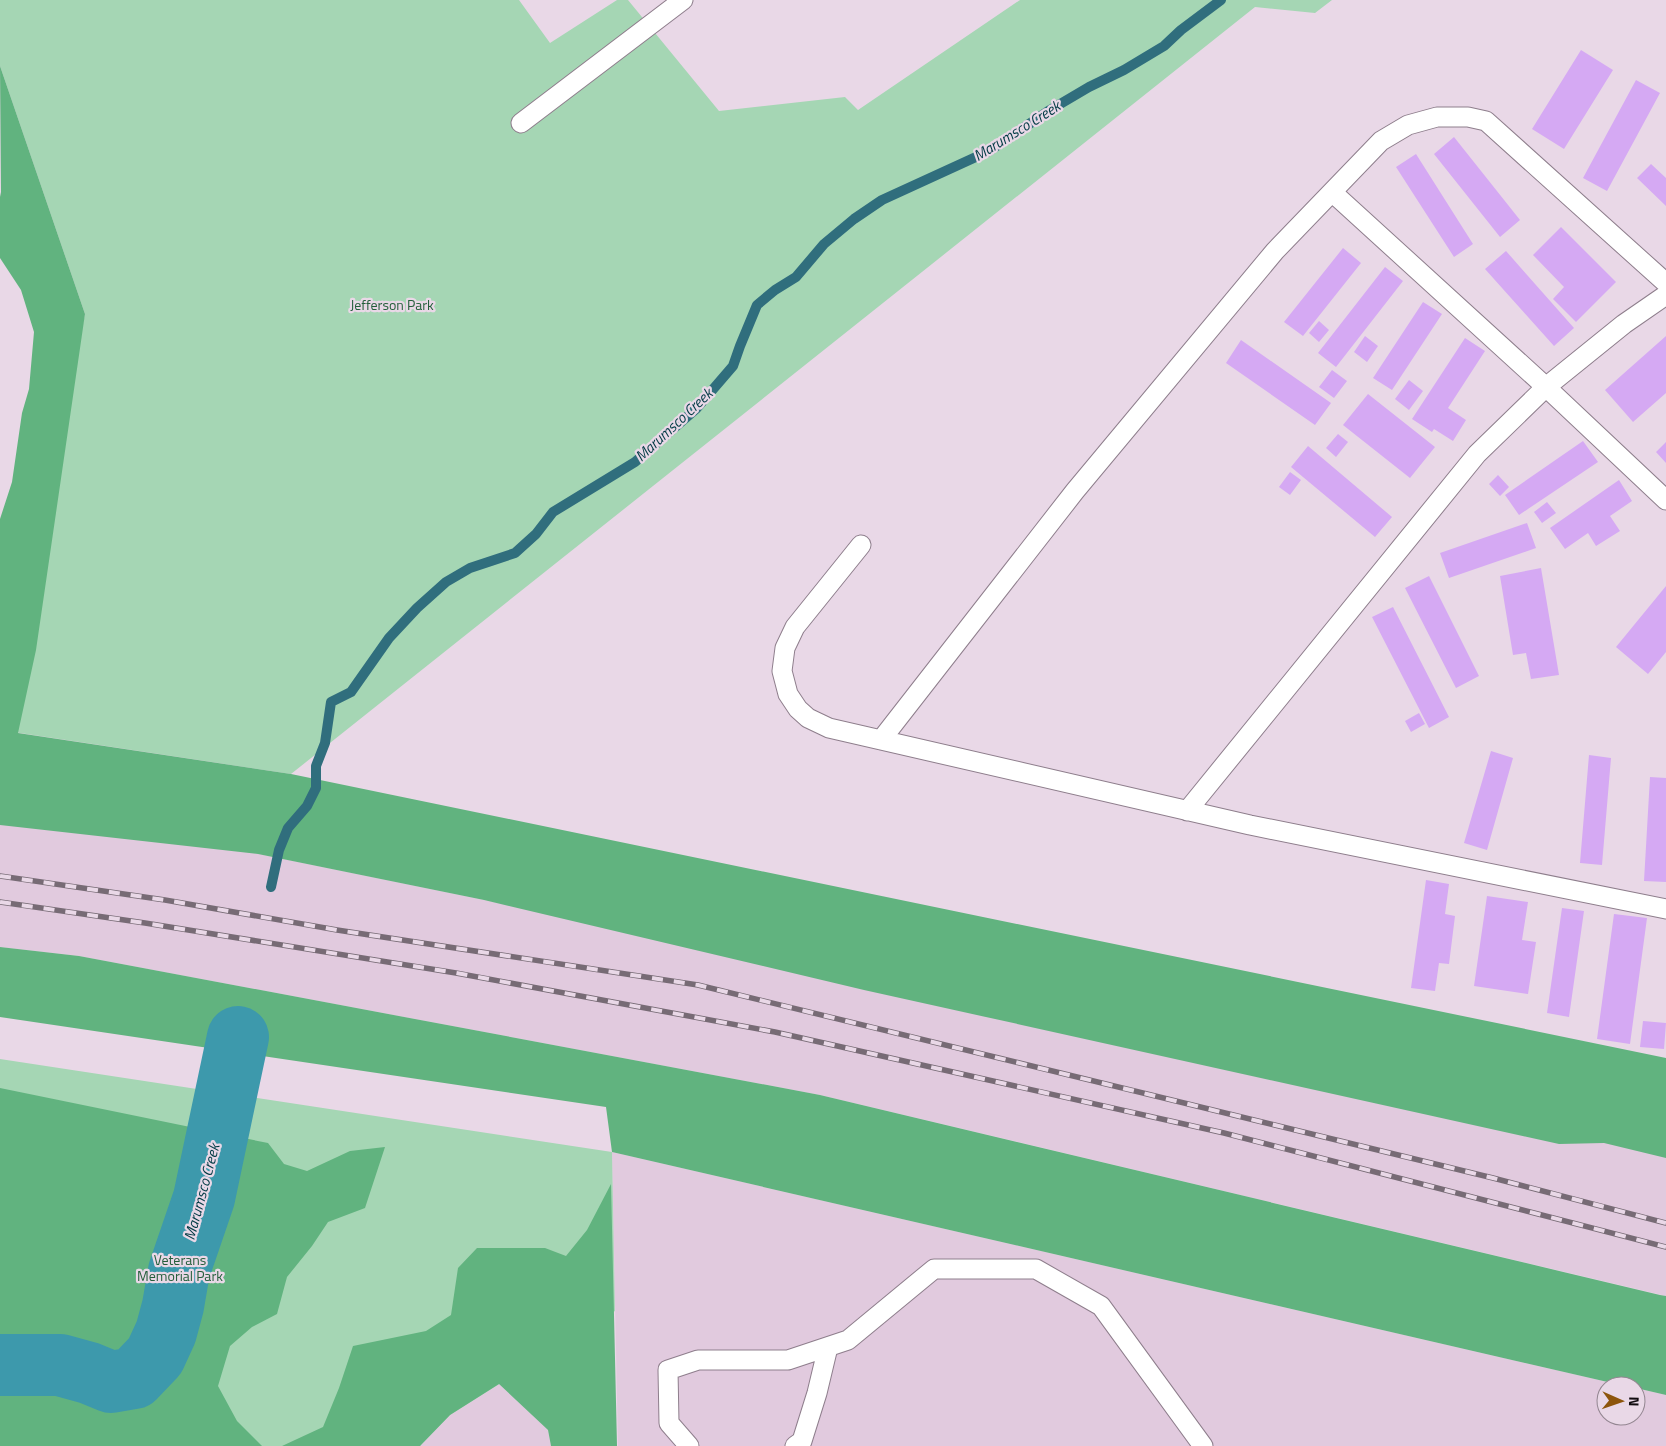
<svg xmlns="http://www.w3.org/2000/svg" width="1666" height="1446" font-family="'Titillium Web',sans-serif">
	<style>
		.built { fill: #e1cade }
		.green { fill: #a5d6b4 }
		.forest { fill: #61b37f }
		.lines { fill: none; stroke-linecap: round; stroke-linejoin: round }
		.stream { stroke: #306e7d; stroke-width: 10 }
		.river { stroke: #3d99ac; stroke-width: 62 }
		.building { fill: #d5a9f3 }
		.service-casing { stroke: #8e7e8c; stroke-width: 21 }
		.service { stroke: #fff; stroke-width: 19 }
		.rail-casing { stroke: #776b75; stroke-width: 5.5 }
		.rail { stroke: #e9d8e7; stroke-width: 4; stroke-dasharray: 11; stroke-linecap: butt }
		.labels { text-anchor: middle; stroke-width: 4.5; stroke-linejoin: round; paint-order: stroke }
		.park-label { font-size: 14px; fill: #235e3a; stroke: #e9d8e7 }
		.water-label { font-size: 15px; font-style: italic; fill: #003a44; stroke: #e9d8e7 }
	</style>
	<rect width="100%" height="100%" fill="#e9d8e7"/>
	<path class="built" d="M 0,801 L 484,900 L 1666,1152 L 1666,1296 L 820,1095 L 79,956 L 0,947 Z
		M 612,1152 L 1625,1386 L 1606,1386 L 1606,1416 L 1636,1416 L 1636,1388 L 1666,1395 L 1666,1446 L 618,1446 Z
		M 499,1384 L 548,1430 L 551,1446 L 420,1446 L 450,1415 Z"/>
	<path class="green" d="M 0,0 L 519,0 L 550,43 L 617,0 L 628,0 L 719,111 L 845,97 L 858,110 L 1020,0 L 1332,0 L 1315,13 L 1255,7 L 291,774 L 0,730 L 85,314 L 0,66 Z
		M 0,1059 L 612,1152 L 615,1311 L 450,1415 L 420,1446 L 0,1446 Z"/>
	<path class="forest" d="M 0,66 L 85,314 L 36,650 L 18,733 L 291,774 L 1666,1058 L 1666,1158 L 1604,1143 L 1559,1144 L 864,990 L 484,900 L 258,854 L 0,825 L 0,519 L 12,482 L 22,413 L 29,389 L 34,332 L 21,290 L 0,258 L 0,197 L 1,192 Z
		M 0,947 L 79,956 L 820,1095 L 1660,1295 L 1666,1296 L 1666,1395 L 1636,1388 L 1636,1386 L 1625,1386 L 612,1152 L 606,1107 L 0,1017 Z
		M 0,1088 L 268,1143 L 284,1164 L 307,1171 L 350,1151 L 385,1147 L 365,1208 L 328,1222 L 312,1246 L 287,1277 L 277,1314 L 252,1327 L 230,1346 L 218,1386 L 237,1421 L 262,1446 L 0,1446 Z
		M 611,1184 L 617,1446 L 551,1446 L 548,1430 L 499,1384 L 450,1415 L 420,1446 L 282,1446 L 323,1427 L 339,1388 L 353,1346 L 426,1331 L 451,1315 L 458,1268 L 477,1248 L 545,1248 L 566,1256 L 587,1230 Z"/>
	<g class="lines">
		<path class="stream" d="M 271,887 L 279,850 L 288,828 L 307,806 L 316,788 L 316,766 L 325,743 L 331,702 L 351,692 L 389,638 L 417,608 L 446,582 L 470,568 L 515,553 L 536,534 L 553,512 L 635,462 L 696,409 L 733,366 L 740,346 L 757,305 L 775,290 L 796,277 L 824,244 L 854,219 L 882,200 L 989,151 L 1050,110 L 1089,87 L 1124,70 L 1164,46 L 1181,30 L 1221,0"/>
		<path class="river" d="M 0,1365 L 60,1365 L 89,1373 L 111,1382 L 134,1378 L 155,1356 L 166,1332 L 173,1306 L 179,1271 L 204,1198 L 238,1037"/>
	</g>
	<path class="building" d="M 1581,50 L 1613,70 L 1564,149 L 1532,129 Z
		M 1636,80 L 1660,93 L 1607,191 L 1583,178 Z
		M 1454,137 L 1520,220 L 1500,237 L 1434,154 Z
		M 1416,154 L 1473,244 L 1454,257 L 1396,167 Z
		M 1651,164 L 1666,178 L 1666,206 L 1637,178 Z
		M 1561,227 L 1616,282 L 1576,322 L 1553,299 L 1564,287 L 1533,255 Z
		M 1343,248 L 1361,263 L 1303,336 L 1284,322 Z
		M 1506,251 L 1574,328 L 1554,346 L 1485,269 Z
		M 1385,267 L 1403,281 L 1336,367 L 1318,353 Z
		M 1423,302 L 1442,314 L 1392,390 L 1373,378 Z
		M 1319,321 L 1329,330 L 1319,342 L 1309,333 Z
		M 1365,336 L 1378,346 L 1367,362 L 1354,352 Z
		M 1666,336 L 1666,393 L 1633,422 L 1605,390 Z
		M 1465,338 L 1485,351 L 1448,408 L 1466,420 L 1453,441 L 1434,429 L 1432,432 L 1412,419 Z
		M 1241,340 L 1331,403 L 1315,425 L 1226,363 Z
		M 1332,370 L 1347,381 L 1334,398 L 1319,387 Z
		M 1409,380 L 1423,391 L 1409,410 L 1395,399 Z
		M 1368,394 L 1435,447 L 1410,478 L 1343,425 Z
		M 1338,434 L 1348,442 L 1336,457 L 1326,448 Z
		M 1583,441 L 1598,462 L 1519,515 L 1505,495 Z
		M 1666,442 L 1666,463 L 1656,452 Z
		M 1308,446 L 1392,517 L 1375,537 L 1291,467 Z
		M 1290,472 L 1301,480 L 1290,495 L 1279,487 Z
		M 1498,475 L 1509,487 L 1500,496 L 1489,484 Z
		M 1619,480 L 1632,501 L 1610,516 L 1620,531 L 1596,546 L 1588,533 L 1565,549 L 1550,528 Z
		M 1547,502 L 1556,513 L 1542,523 L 1534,512 Z
		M 1527,523 L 1536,548 L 1449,578 L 1440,553 Z
		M 1541,568 L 1559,675 L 1531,679 L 1526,653 L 1513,655 L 1500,576 Z
		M 1429,576 L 1479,676 L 1456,688 L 1405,588 Z
		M 1666,586 L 1666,652 L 1648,674 L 1616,647 Z
		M 1393,607 L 1449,717 L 1429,728 L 1372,617 Z
		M 1419,713 L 1425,724 L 1411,732 L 1405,721 Z
		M 1491,751 L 1513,758 L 1487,850 L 1464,843 Z
		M 1589,755 L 1611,758 L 1602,865 L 1580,863 Z
		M 1650,777 L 1666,778 L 1666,882 L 1644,881 Z
		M 1426,880 L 1449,884 L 1445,914 L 1455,916 L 1449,964 L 1439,963 L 1435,991 L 1411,988 Z
		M 1487,896 L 1528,902 L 1522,940 L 1536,942 L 1528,994 L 1474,986 Z
		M 1562,908 L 1584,911 L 1569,1017 L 1547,1013 Z
		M 1614,914 L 1647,918 L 1630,1044 L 1597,1039 Z
		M 1643,1021 L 1666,1023 L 1664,1049 L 1640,1047 Z"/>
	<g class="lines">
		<defs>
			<path id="service" d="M 521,123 L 683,0
				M 1332,192 L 1546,387 L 1666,500
				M 861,545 L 795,627 L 785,648 L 782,671 L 788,694 L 798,709 L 808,718 L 829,728 L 1250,825 L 1666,909
				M 881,740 L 1075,491 L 1275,251 L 1381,141 L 1408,125 L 1437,117 L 1468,117 L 1486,121 L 1666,283
				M 1187,811 L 1477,454 L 1546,387 L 1624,324 L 1666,295
				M 689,1446 L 669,1423 L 668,1370 L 698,1360 L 788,1360 L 848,1340 L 934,1269 L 1036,1269 L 1101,1306 L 1203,1446
				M 795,1446 L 802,1441 L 817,1393 L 828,1347"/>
		</defs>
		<use href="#service" class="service-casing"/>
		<use href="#service" class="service"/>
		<defs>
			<path id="rail" d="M 0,876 L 165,900 L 337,930 L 698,985 L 1493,1178 L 1666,1223
				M 0,902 L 145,923 L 456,973 L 775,1032 L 1224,1133 L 1666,1247"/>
		</defs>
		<use href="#rail" class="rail-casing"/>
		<use href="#rail" class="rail"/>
	</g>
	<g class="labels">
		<g class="park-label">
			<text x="392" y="310">Jefferson Park</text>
			<text x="180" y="1265">Veterans<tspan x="180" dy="16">Memorial Park</tspan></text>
		</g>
		<g class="water-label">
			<text transform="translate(1017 131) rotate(-32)" y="5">Marumsco Creek</text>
			<text transform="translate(674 425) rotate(-43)" y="5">Marumsco Creek</text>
			<text transform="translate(202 1192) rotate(-75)" y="5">Marumsco Creek</text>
		</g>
	</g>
	<g transform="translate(1621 1401) rotate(92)"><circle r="24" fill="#e9d8e7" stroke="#938691"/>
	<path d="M0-4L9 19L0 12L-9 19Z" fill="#8d550c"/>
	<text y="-8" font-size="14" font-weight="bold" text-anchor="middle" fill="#110b10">N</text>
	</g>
</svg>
